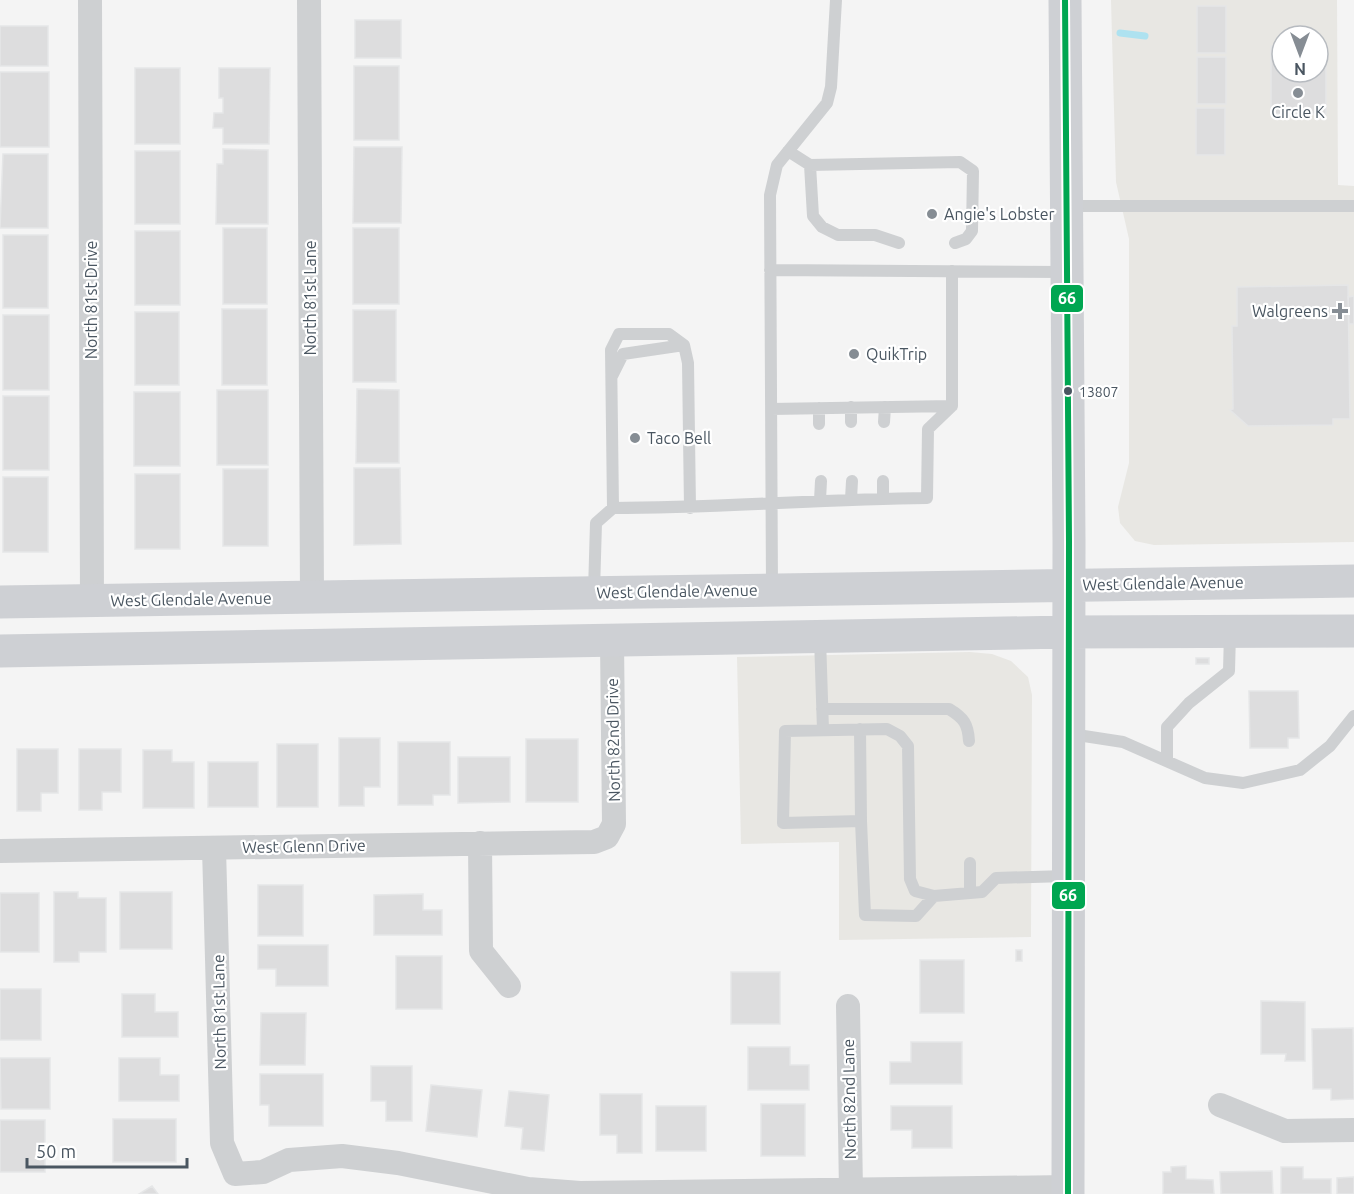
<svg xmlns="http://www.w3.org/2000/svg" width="1354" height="1194" font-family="Ubuntu,sans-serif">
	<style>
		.commercial { fill: #e8e7e3; fill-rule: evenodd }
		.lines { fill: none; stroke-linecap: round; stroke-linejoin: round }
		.stream { stroke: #aee2f0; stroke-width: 7 }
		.building { fill: #ddddde; stroke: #e5e6e7; stroke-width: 1.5 }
		.service { stroke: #ced0d2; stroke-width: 12 }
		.minor { stroke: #ced0d2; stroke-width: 24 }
		.secondary { stroke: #ced0d4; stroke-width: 33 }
		.bus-1-casing { stroke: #fff; stroke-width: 10 }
		.bus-1 { stroke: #00a651; stroke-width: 6 }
		.poi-dot { fill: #868d94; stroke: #fff; stroke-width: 2 }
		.bus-dot { fill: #4a5661; stroke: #fff; stroke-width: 2 }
		.labels { text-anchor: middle; stroke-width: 4.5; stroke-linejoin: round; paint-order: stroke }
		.bus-label { font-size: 14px; fill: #4a5661; stroke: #fff; text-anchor: start }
		.poi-label { font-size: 16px; fill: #4a5661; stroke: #fff; text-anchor: start }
		.street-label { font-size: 16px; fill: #4a5661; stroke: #fff }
		.line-badge { stroke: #fff; stroke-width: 2 }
		.badge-label { font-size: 16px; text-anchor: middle; font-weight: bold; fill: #fff }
	</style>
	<rect width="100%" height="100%" fill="#f4f4f4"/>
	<path class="commercial" d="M 1111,0 L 1337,0 L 1338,185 L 1354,186 L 1354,542 L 1154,545 L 1135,541 L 1120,523 L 1118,507 L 1129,463 L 1129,239 L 1116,182 ZM 1282,36 L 1318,36 L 1318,72 L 1282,72 Z
		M 970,652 L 992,654 L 1011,661 L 1028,677 L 1032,695 L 1031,937 L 839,940 L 839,842 L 741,844 L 737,657 Z"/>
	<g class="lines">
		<path class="stream" d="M 1120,33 L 1145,36"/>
	</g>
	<path class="building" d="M 1197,6 L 1226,6 L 1226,53 L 1197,53 Z
		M 355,20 L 401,20 L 401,58 L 355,58 Z
		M 0,26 L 48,26 L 48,66 L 0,66 Z
		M 1271,46 L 1282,46 L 1282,72 L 1318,72 L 1318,46 L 1326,46 L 1326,114 L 1271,114 Z
		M 1197,57 L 1226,57 L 1226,104 L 1197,104 Z
		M 354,66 L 399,66 L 399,140 L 354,140 Z
		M 135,68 L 180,68 L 180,144 L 135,144 Z
		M 219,68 L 270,68 L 269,144 L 223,144 L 223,128 L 213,128 L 214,113 L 223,113 L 223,98 L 219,98 Z
		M 0,72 L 49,72 L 49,147 L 0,147 Z
		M 1196,108 L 1225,108 L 1225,155 L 1196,155 Z
		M 354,147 L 402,147 L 401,223 L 353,223 Z
		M 223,149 L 268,150 L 268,224 L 216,224 L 217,164 L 223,164 Z
		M 135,151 L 180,151 L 180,224 L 135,224 Z
		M 3,154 L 48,154 L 48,228 L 0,228 Z
		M 223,228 L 267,228 L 267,304 L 223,304 Z
		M 353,228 L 399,228 L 399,304 L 353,304 Z
		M 135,231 L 180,231 L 180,305 L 135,305 Z
		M 3,235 L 48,235 L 48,308 L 3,308 Z
		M 1348,285 L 1350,419 L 1333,419 L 1333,425 L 1248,426 L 1230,410 L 1233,409 L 1232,326 L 1237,326 L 1237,287 Z
		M 1354,296 L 1354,324 L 1349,324 L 1348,297 Z
		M 222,309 L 267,309 L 267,385 L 222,385 Z
		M 353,310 L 396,310 L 396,382 L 353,382 Z
		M 135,312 L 179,312 L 179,385 L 135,385 Z
		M 3,315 L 49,315 L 49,390 L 3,390 Z
		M 357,389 L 399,390 L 399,463 L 356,463 Z
		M 217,390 L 268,390 L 268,465 L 217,465 Z
		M 134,392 L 180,392 L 180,466 L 134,466 Z
		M 3,396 L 49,396 L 49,470 L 3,470 Z
		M 354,468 L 400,468 L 401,544 L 354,545 Z
		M 223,469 L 268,469 L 268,546 L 223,546 Z
		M 135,474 L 180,474 L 180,549 L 135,549 Z
		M 3,477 L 48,477 L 48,552 L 3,552 Z
		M 1196,658 L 1209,658 L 1209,664 L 1196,664 Z
		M 1249,691 L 1298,691 L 1299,738 L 1288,738 L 1288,748 L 1250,748 Z
		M 339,738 L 380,738 L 380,787 L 364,787 L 364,806 L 339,806 Z
		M 526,739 L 578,739 L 578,802 L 526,802 Z
		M 398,742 L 450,742 L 450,795 L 433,795 L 433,805 L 398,805 Z
		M 277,744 L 318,744 L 318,807 L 277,807 Z
		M 17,749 L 58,749 L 58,793 L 41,793 L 41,811 L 17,811 Z
		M 79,749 L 121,749 L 121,792 L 102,792 L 102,810 L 79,810 Z
		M 143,750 L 172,750 L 172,762 L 194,762 L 194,808 L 143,808 Z
		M 458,757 L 510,757 L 510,802 L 458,803 Z
		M 208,762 L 258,762 L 258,807 L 208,807 Z
		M 258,885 L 303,885 L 303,936 L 258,936 Z
		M 54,892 L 78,892 L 78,898 L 106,898 L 106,952 L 79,952 L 79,962 L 54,962 Z
		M 120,892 L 172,892 L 172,949 L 120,949 Z
		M 0,893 L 39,893 L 39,952 L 0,952 Z
		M 423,894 L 423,910 L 442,910 L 442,935 L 374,935 L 374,895 Z
		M 258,945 L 328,945 L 328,986 L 276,986 L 276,969 L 258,969 Z
		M 1016,950 L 1022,950 L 1022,961 L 1016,961 Z
		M 396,956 L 442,956 L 442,1009 L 396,1009 Z
		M 920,960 L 964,960 L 964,1013 L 920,1013 Z
		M 731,972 L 780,972 L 780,1024 L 731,1024 Z
		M 0,989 L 41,989 L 41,1040 L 0,1040 Z
		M 122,994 L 155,994 L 155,1012 L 178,1012 L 178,1037 L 122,1037 Z
		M 1261,1001 L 1305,1002 L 1305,1061 L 1285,1061 L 1286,1054 L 1261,1054 Z
		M 261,1013 L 306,1013 L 305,1065 L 260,1065 Z
		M 1353,1028 L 1354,1099 L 1331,1100 L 1331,1089 L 1313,1089 L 1312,1029 Z
		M 911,1042 L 962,1042 L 962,1084 L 890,1084 L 890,1062 L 911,1062 Z
		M 748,1047 L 790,1047 L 790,1065 L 809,1065 L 809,1090 L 748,1090 Z
		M 0,1058 L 50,1058 L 50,1109 L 1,1109 Z
		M 119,1058 L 160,1058 L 160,1075 L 179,1075 L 179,1101 L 119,1101 Z
		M 371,1066 L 412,1066 L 412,1121 L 386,1121 L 386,1101 L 371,1101 Z
		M 260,1074 L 323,1074 L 323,1126 L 269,1126 L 269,1105 L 260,1105 Z
		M 431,1085 L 482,1090 L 477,1137 L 426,1131 Z
		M 509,1091 L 549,1095 L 544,1151 L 521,1149 L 523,1128 L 505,1126 Z
		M 600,1094 L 642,1094 L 642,1153 L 617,1153 L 617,1135 L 600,1135 Z
		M 761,1104 L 805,1104 L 805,1156 L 761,1156 Z
		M 656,1106 L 706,1106 L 706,1151 L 656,1151 Z
		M 891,1106 L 952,1106 L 952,1148 L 912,1148 L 912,1130 L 891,1130 Z
		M 113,1119 L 176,1119 L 176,1162 L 113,1162 Z
		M 0,1120 L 45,1120 L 45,1172 L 0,1172 Z
		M 1186,1166 L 1186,1179 L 1213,1180 L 1214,1194 L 1163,1194 L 1163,1172 L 1171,1172 L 1171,1167 Z
		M 1281,1167 L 1303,1167 L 1303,1179 L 1331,1179 L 1331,1194 L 1281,1194 Z
		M 1272,1171 L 1273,1194 L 1221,1194 L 1220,1172 Z
		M 1354,1177 L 1354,1194 L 1337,1194 L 1337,1178 Z
		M 152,1186 L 158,1194 L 139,1194 Z"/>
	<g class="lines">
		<path class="service" d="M 788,151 L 810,165 L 960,162 L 973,171 L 972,231 L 966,239 L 955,243
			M 810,165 L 813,216 L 822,227 L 838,235 L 875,235 L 899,243
			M 1067,206 L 1354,206
			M 770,270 L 1066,272
			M 612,376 L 623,354 L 684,345
			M 819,408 L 819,424
			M 771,409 L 952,406 L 952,271
			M 851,422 L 851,407
			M 884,422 L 885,407
			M 883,498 L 883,481
			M 851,499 L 852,481
			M 820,500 L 821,481
			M 613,508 L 611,350 L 619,334 L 669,334 L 684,345 L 688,363 L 690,508
			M 772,589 L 770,195 L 777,165 L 827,103 L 831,87 L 836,0
			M 594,591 L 596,523 L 613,508 C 717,508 822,499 927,498 L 928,429 L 952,406
			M 820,638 L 823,730
			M 822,709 L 949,709 C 964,718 968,724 969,741
			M 860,729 L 861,821
			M 1071,734 L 1123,742 L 1205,778 L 1243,783 L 1300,770 L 1330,746 L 1354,716
			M 1167,761 L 1167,727 L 1189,703 L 1229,671 L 1230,633
			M 970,863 L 970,893
			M 934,896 L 916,916 L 865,915 L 861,821 L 783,823 L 785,731 L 887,729 L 900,736 L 908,746 L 910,879 L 915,891 L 934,896 L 982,892 L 996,878 L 1066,876"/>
		<path class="minor" d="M 90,0 L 92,600
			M 309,0 L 312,597
			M 480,843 L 481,951 L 509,986
			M 214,848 L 222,1143 L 235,1174 L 263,1172 L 289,1160 L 342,1156 L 398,1163 L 528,1189 L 580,1193 L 1068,1187
			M 0,851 L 594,842 L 607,837 L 614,824 L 612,641
			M 848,1006 L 851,1191
			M 1220,1105 L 1285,1131 L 1354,1130"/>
		<path class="secondary" d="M 1065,0 L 1069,541 L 1068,1194
			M 0,602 L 1354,581
			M 0,651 L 1067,632 L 1354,631"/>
		<defs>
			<path id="bus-1" d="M 1065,0 L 1069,541 L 1068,1194"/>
		</defs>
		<use href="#bus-1" class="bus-1-casing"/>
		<use href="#bus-1" class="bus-1"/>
	</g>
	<g class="poi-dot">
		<circle cx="1298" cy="93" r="6"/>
		<circle cx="932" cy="214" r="6"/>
		<path d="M1337 302h6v6h6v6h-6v6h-6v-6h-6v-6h6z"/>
		<circle cx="854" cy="354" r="6"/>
		<circle cx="635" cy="438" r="6"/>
	</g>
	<circle class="bus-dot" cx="1068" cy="391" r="5"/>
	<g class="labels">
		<g class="bus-label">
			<text x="1079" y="397">13807</text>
		</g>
		<g class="poi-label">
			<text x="1298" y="118" text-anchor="middle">Circle K</text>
			<text x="944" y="220">Angie's Lobster</text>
			<text x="1328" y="317" text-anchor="end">Walgreens</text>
			<text x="866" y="360">QuikTrip</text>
			<text x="647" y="444">Taco Bell</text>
		</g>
		<g class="street-label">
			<text transform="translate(310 298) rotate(-90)" y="6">North 81st Lane</text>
			<text transform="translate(91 300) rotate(-90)" y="6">North 81st Drive</text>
			<text transform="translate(1163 583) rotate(-1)" y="6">West Glendale Avenue</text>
			<text transform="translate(677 591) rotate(-1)" y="6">West Glendale Avenue</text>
			<text transform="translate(191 599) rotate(-1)" y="6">West Glendale Avenue</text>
			<text transform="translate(613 740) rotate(-91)" y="6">North 82nd Drive</text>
			<text transform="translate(304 846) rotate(-1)" y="6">West Glenn Drive</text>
			<text transform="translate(219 1012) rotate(-91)" y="6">North 81st Lane</text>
			<text transform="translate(849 1099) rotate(-91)" y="6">North 82nd Lane</text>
		</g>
	</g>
	<g class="line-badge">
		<rect x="1050" y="284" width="34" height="29" rx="6" fill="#00a651"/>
		<rect x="1051" y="881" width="35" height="29" rx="6" fill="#00a651"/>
	</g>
	<g class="badge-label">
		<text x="1067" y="304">66</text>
		<text x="1068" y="901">66</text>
	</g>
	<g transform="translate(1300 54) rotate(180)"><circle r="28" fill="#ffffff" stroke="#b7bbc0" stroke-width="1.5"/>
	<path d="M0-4.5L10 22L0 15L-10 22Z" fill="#868d94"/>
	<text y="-9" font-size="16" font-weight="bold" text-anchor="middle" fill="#4a5661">N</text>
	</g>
	<path d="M27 1158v9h160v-9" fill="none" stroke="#4a5661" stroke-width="3"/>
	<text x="36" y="1158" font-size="18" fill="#4a5661" stroke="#ffffff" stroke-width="4.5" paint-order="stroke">50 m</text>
</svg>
